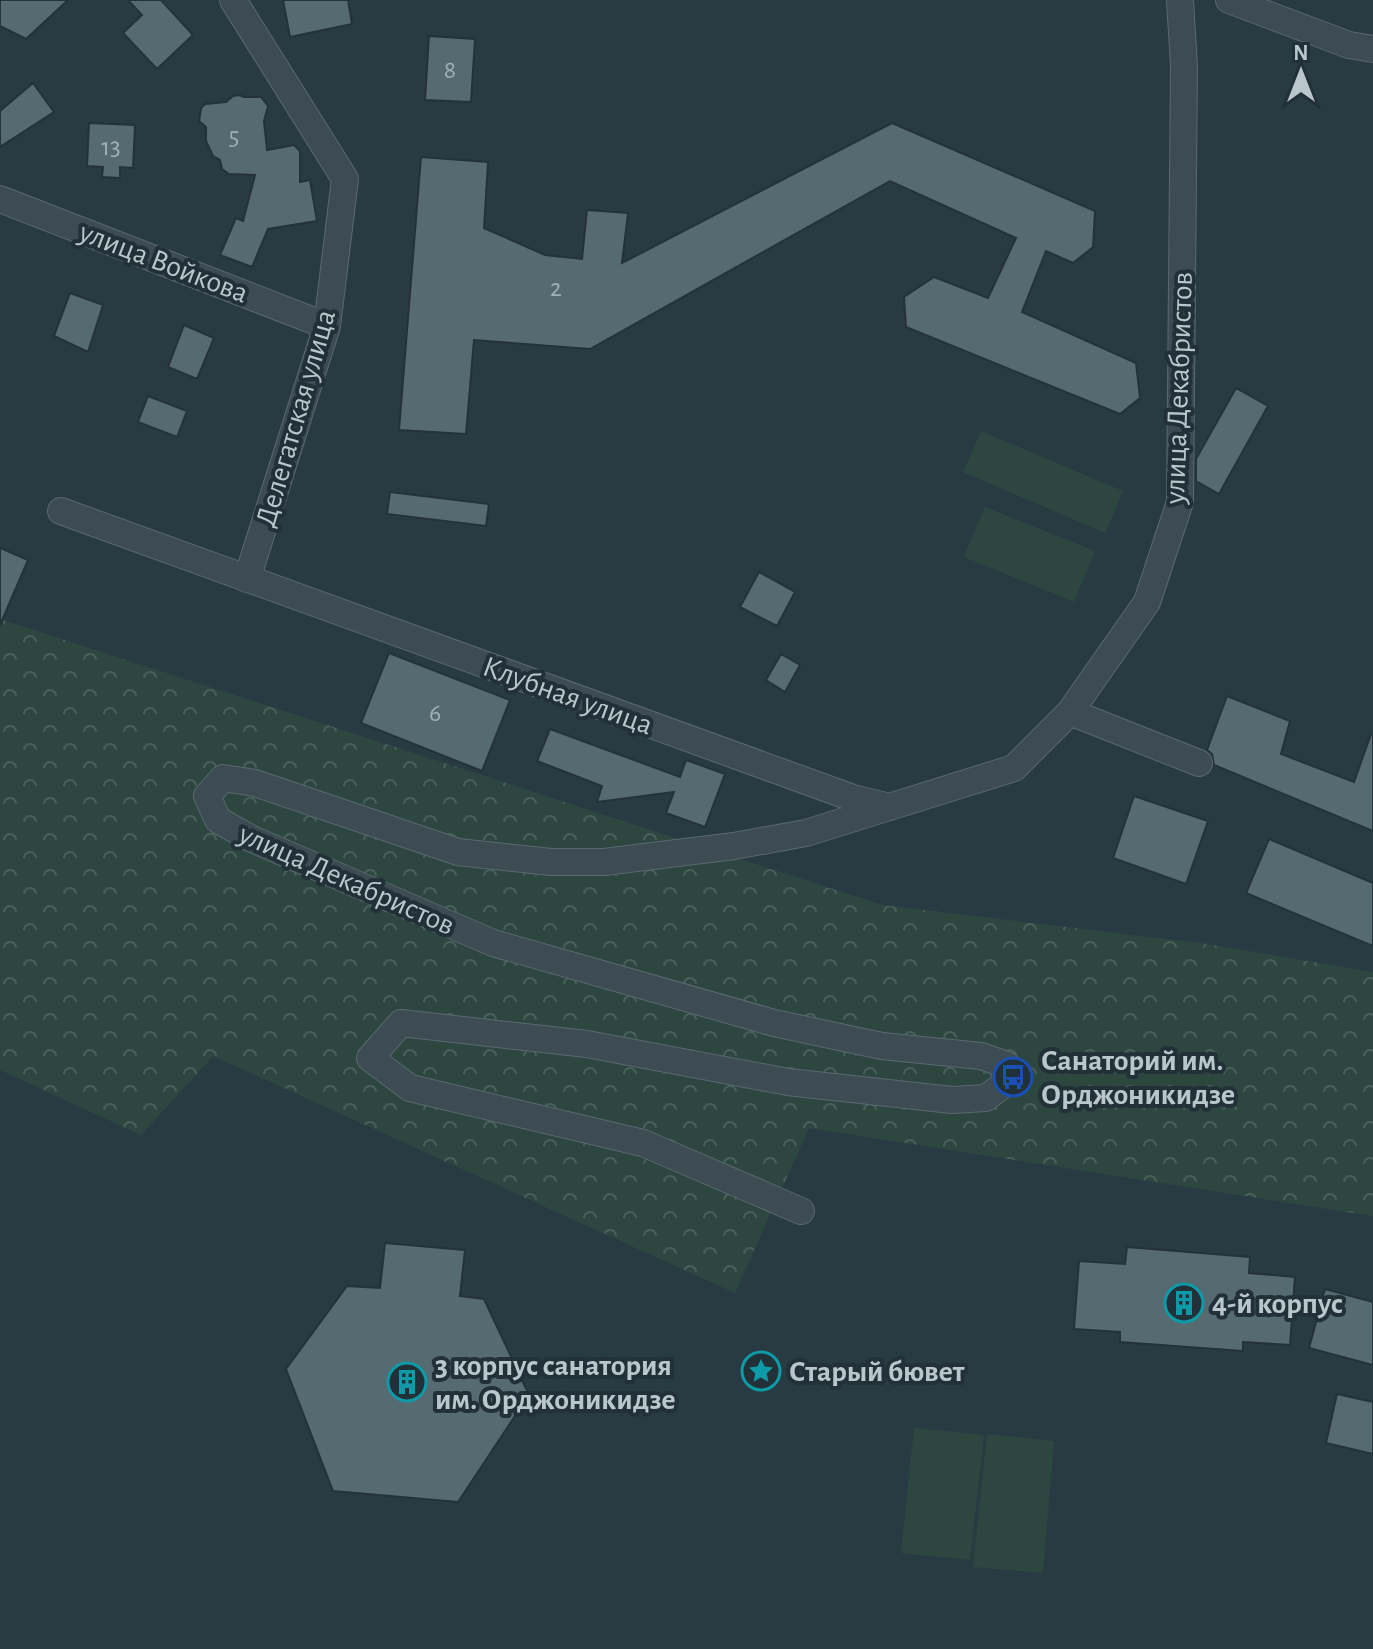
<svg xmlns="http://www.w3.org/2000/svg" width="1373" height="1649" font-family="'Alegreya Sans',sans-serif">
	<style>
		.forest { fill: url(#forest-crowns) }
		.green { fill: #2d4740 }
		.building { fill: #566a72; stroke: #233339; stroke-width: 2 }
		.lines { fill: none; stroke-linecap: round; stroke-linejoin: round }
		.minor-casing { stroke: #5a696f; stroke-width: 28 }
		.minor { stroke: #3c4c52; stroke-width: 26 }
		.labels { text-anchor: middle; stroke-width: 8; stroke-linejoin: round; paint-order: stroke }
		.number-label { font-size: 26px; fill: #a0afb6 }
		.street-label { font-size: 30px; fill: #b9c6cc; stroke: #213137 }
		.poi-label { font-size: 30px; font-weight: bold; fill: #b9c6cc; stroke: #213137; text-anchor: start }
	</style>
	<defs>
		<pattern id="forest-crowns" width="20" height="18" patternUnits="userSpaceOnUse" patternTransform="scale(2)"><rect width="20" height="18" fill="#2d4740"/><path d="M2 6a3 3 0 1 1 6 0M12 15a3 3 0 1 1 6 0" fill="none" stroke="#49605a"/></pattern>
	</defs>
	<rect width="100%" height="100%" fill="#283b42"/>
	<path class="forest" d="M 0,619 L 882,905 L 1207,944 L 1373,972 L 1373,1216 L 809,1128 L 735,1293 L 213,1056 L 141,1135 L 0,1070 Z"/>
	<path class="green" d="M 981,431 L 1123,491 L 1105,533 L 963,472 Z
		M 985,507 L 1095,551 L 1074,602 L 964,557 Z
		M 914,1428 L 984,1435 L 970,1560 L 901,1553 Z
		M 987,1434 L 1054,1441 L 1043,1573 L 973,1567 Z"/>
	<path class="building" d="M 0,0 L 68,0 L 26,39 L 0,26 Z
		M 128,0 L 161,0 L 193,35 L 157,69 L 123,33 L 142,15 Z
		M 283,0 L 348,0 L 352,24 L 290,37 Z
		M 429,36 L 475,39 L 471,102 L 425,100 Z
		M 33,83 L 54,112 L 0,147 L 0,111 Z
		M 239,95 L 244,97 L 261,97 L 268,106 L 264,121 L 267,150 L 294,145 L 300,151 L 300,182 L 310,180 L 317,221 L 268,229 L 252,267 L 220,255 L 236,218 L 243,221 L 255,175 L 229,174 L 222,169 L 220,160 L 213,156 L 206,141 L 206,127 L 199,121 L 201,108 L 205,104 L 226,102 L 233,96 Z
		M 89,123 L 135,125 L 133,168 L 120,167 L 120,178 L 102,177 L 103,167 L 87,166 Z
		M 892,123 L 1095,211 L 1093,247 L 1073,263 L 1046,251 L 1022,312 L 1136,363 L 1140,398 L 1120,414 L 906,327 L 904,297 L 934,277 L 988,298 L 1016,238 L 890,181 L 590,349 L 474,340 L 466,434 L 399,430 L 421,157 L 488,162 L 484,228 L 545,255 L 582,259 L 587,210 L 628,213 L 622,263 Z
		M 70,293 L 103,305 L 88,352 L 54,336 Z
		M 184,325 L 214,338 L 197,379 L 168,367 Z
		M 1236,388 L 1268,406 L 1219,494 L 1196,481 L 1196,459 Z
		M 148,396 L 187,411 L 177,437 L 138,422 Z
		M 390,492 L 489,504 L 486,526 L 387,514 Z
		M 0,548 L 28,560 L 0,625 Z
		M 759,572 L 795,592 L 777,626 L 740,607 Z
		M 389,653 L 510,700 L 482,771 L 361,723 Z
		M 781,654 L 800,665 L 785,692 L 766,680 Z
		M 1227,696 L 1290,721 L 1281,754 L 1354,782 L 1371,734 L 1373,735 L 1373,831 L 1214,765 L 1212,754 L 1207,750 Z
		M 550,729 L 680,777 L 686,760 L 725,774 L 705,827 L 666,813 L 674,792 L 597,802 L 602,786 L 537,761 Z
		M 1134,796 L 1208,821 L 1186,884 L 1113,858 Z
		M 1269,839 L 1373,883 L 1373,946 L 1246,893 Z
		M 385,1243 L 465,1250 L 460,1296 L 484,1299 L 529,1395 L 458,1502 L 333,1491 L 286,1369 L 347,1286 L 380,1288 Z
		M 1127,1247 L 1250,1257 L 1249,1273 L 1295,1277 L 1290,1345 L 1243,1342 L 1243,1351 L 1120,1342 L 1120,1332 L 1074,1329 L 1079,1261 L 1125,1264 Z
		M 1325,1289 L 1373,1302 L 1373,1365 L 1309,1348 Z
		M 1337,1394 L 1373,1402 L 1373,1454 L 1326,1443 Z"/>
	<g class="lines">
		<defs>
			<path id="minor" d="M 233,0 L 345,179 L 327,326 L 247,579
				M 1229,0 L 1349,45 L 1373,49
				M 0,199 L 327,326
				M 61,511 L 853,798 L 890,807
				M 1070,712 L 1199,763
				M 801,1211 L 643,1143 L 410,1088 L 370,1058 L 401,1023 L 587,1044 L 788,1082 L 952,1100 L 986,1098 L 1003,1085 L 1007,1065 L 981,1056 L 882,1046 L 774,1023 L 493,943 L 252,839 L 218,820 L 207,796 L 223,778 L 255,783 L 458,852 L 551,862 L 604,862 L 734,846 L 806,833 L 1014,768 L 1070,712 L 1147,602 L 1180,502 L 1184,66 L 1180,0"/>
		</defs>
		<use href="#minor" class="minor-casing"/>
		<use href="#minor" class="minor"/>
	</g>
	<defs>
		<symbol id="bus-ring" viewBox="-11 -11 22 22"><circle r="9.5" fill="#213137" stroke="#1a4fb4" stroke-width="1.5"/><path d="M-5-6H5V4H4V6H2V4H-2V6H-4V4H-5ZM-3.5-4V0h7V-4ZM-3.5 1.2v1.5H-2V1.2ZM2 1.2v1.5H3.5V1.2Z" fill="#1a4fb4"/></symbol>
		<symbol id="building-ring" viewBox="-11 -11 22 22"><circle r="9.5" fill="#213137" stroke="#0f9aa8" stroke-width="1.5"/><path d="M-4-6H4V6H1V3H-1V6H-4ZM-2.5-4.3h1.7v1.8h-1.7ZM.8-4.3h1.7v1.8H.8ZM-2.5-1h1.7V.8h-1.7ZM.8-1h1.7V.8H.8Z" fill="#0f9aa8"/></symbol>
		<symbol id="sight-ring" viewBox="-11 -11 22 22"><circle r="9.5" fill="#213137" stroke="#0f9aa8" stroke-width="1.5"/><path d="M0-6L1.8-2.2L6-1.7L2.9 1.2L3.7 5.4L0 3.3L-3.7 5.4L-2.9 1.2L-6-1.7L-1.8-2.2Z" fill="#0f9aa8"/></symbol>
	</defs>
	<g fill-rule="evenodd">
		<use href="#bus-ring" x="991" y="1055" width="44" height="44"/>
		<use href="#building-ring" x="1162" y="1281" width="44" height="44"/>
		<use href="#sight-ring" x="739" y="1349" width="44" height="44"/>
		<use href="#building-ring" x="385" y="1360" width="44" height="44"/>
	</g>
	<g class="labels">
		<g class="number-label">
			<text x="450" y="78">8</text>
			<text x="234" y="144">5</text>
			<text x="111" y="155">13</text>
			<text x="556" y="296">2</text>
			<text x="435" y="721">6</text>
		</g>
		<g class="street-label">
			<text transform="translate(164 262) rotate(21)" y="10">улица Войкова</text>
			<text transform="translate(1178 388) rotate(-88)" y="10">улица Декабристов</text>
			<text transform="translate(295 418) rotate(-74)" y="10">Делегатская улица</text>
			<text transform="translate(568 695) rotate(20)" y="10">Клубная улица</text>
			<text transform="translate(347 879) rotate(24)" y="10">улица Декабристов</text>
		</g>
		<g class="poi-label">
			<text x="1041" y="1070">Санаторий им.<tspan x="1041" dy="34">Орджоникидзе</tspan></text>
			<text x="1212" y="1313">4-й корпус</text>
			<text x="435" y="1375">3 корпус санатория<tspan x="435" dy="34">им. Орджоникидзе</tspan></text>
			<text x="789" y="1381">Старый бювет</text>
		</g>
	</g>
	<g transform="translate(1301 72)" stroke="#213137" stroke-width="6" paint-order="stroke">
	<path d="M0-6L14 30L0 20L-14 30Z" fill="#b9c6cc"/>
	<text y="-12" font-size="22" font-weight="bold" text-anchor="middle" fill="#b9c6cc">N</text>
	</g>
</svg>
